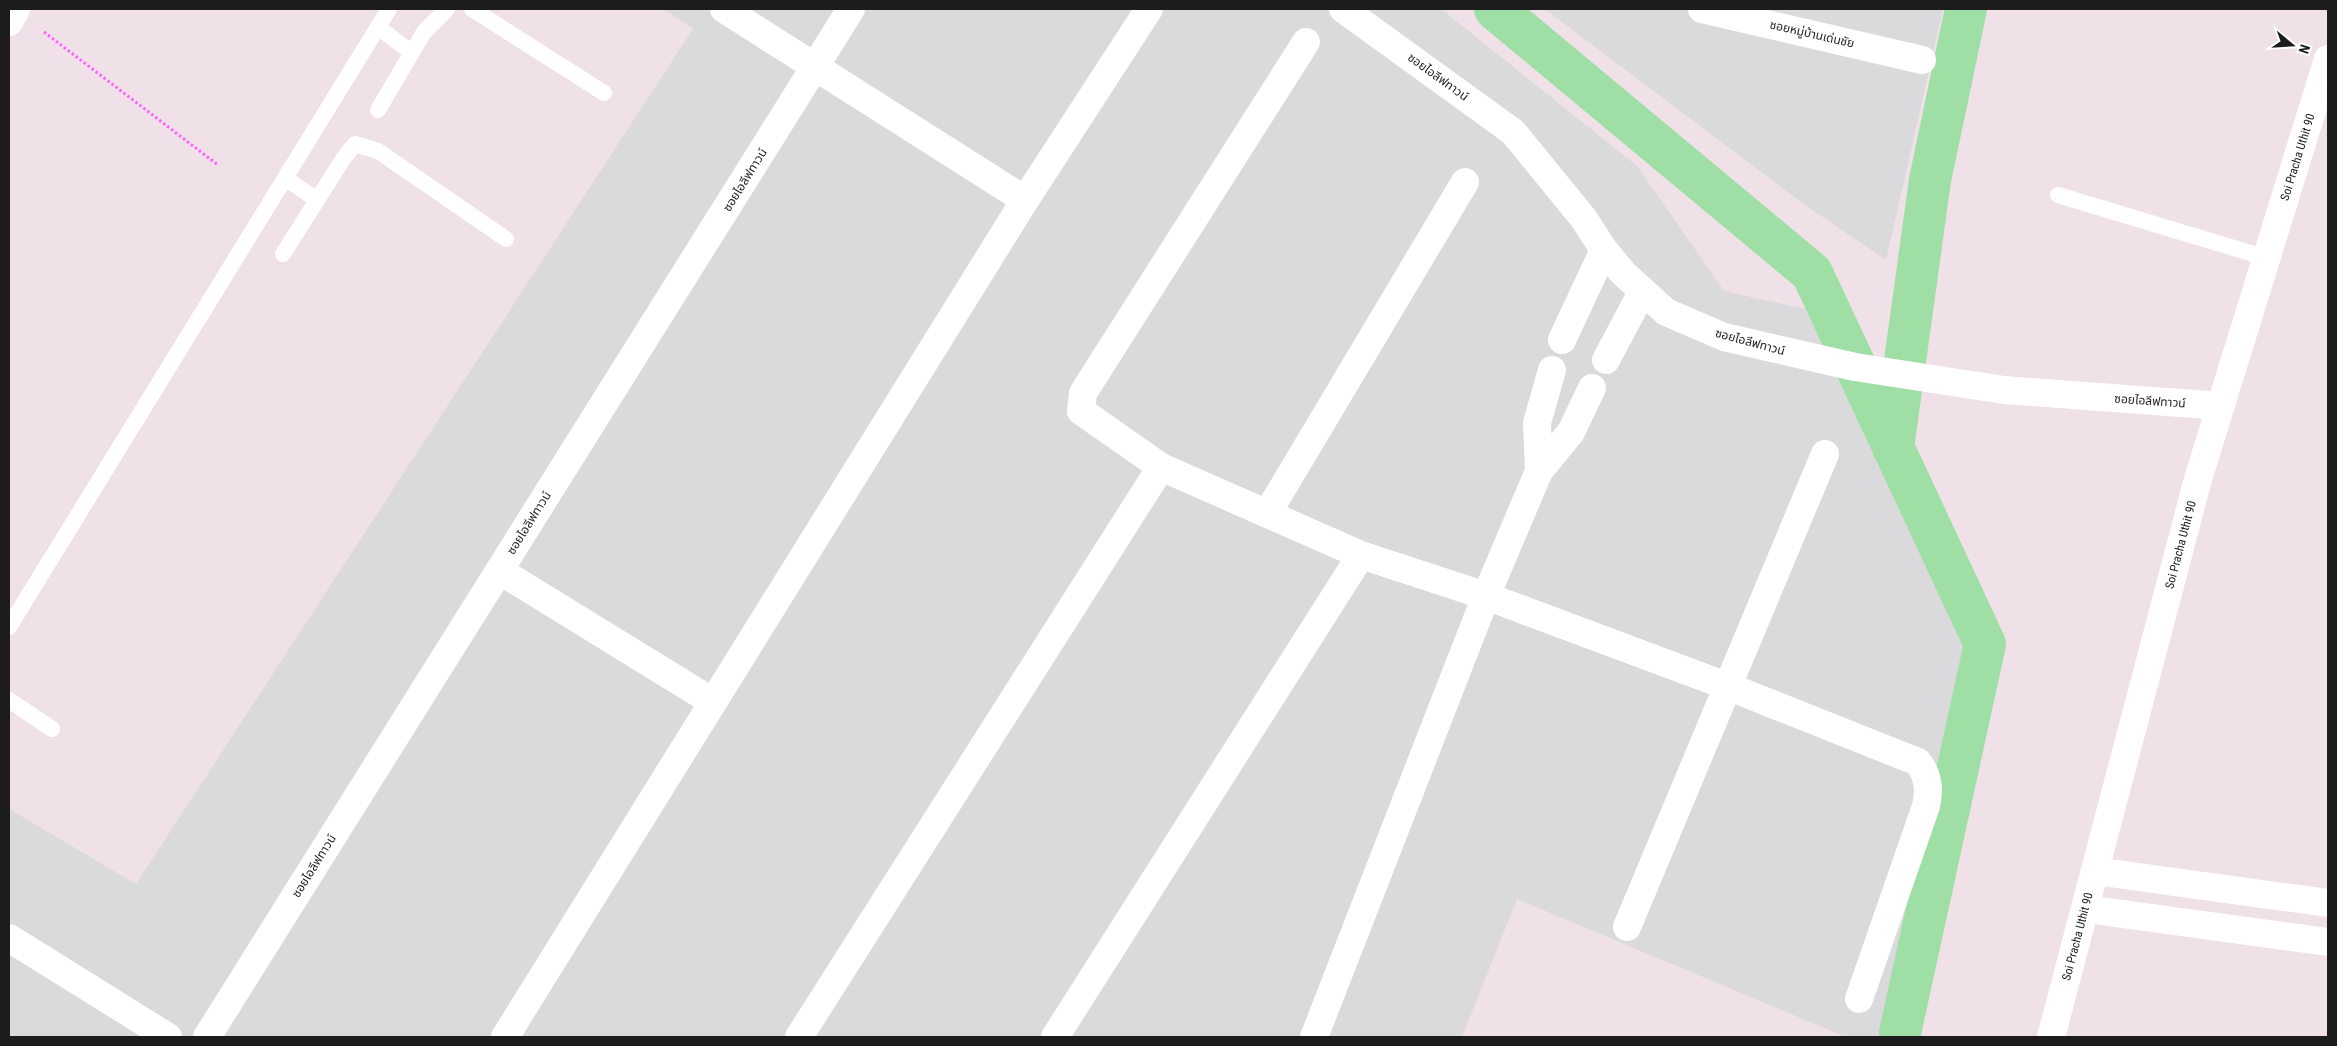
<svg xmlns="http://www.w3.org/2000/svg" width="2337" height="1046" font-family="'Roboto Condensed','Noto Sans Thai',sans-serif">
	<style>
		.residential { fill: #dad9db }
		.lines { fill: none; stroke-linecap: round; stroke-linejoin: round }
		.canal { stroke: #9fdfa6; stroke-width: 42 }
		.path { stroke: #fe62ff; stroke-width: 3; stroke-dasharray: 2.5 2.5; stroke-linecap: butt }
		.service { stroke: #fff; stroke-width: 16 }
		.minor { stroke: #fff; stroke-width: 28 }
		.tertiary { stroke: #fff; stroke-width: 28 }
		.labels { text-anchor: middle; stroke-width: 4.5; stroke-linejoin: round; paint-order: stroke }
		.street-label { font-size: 12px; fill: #1c1c1c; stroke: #fff }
	</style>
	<rect width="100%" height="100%" fill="#efe1e7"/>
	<path class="residential" d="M 664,9 L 1441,9 L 1637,166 L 1724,291 L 1805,309 L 1977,653 L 1895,1037 L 1846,1037 L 1517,899 L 1462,1037 L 9,1037 L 9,809 L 136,884 L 693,29 Z
		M 1545,9 L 1943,9 L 1886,260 L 1805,205 Z"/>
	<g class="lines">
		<path class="canal" d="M 1495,9 L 1812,273 L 1985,644 L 1900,1033
			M 1893,448 L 1930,180 L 1966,9"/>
		<path class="path" d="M 44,32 L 218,165"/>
		<path class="service" d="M 472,9 L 604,93
			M 378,27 L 412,53
			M 378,110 L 424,32 L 447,9
			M 285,178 L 317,200
			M 2058,195 L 2267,258
			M 283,254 L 343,159 L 355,144 L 378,151 L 506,239
			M 9,627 L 389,9
			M 9,700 L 52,729"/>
		<path class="minor" d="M 724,9 L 1025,200
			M 1343,9 L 1513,132 L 1584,219 L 1604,250 L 1623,273 L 1666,312 L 1724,337 L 1855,367 L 2004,390 L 2221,406
			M 1702,9 L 1922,60
			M 9,22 L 16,9
			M 1306,42 L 1083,393 L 1081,411 L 1161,467 L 1361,555 L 1486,596 L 1727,686 L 1918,762 C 1928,775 1930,790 1926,806 L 1859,999
			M 1562,340 L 1604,250
			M 1606,360 L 1642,292
			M 1539,471 L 1537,423 L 1552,370
			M 1267,514 L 1465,182
			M 500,571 L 713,702
			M 2095,871 L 2328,903
			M 2086,909 L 2328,942
			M 1627,927 L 1825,454
			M 9,938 L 168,1037
			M 207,1037 L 851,9
			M 505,1037 L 1025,200 L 1149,9
			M 799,1037 L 1161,467
			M 1055,1037 L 1361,555
			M 1314,1037 L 1486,596 L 1539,471 L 1571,432 L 1592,388"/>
		<path class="tertiary" id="s1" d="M 2051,1037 L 2198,479 L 2328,59"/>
	</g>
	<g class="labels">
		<g class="street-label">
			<text transform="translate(1812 34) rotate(13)" y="4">ซอยหมู่บ้านเด่นชัย</text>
			<text transform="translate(1438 77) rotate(36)" y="4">ซอยไอลีฟทาวน์</text>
			<text dy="4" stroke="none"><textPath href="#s1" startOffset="914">Soi Pracha Uthit 90</textPath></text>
			<text transform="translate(745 180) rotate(-58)" y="4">ซอยไอลีฟทาวน์</text>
			<text transform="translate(1750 342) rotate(15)" y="4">ซอยไอลีฟทาวน์</text>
			<text transform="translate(2150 401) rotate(4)" y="4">ซอยไอลีฟทาวน์</text>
			<text transform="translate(529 523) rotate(-58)" y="4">ซอยไอลีฟทาวน์</text>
			<text dy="4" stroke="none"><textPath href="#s1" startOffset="509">Soi Pracha Uthit 90</textPath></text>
			<text transform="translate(314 866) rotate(-58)" y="4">ซอยไอลีฟทาวน์</text>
			<text dy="4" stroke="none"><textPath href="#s1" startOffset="104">Soi Pracha Uthit 90</textPath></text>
		</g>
	</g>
	<rect width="2337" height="1046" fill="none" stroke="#1c1c1c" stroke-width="20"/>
	<g transform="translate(2292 45) rotate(108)" stroke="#ffffff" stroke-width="4" paint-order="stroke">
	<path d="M0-4L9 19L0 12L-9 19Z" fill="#1c1c1c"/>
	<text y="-8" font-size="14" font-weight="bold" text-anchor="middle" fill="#1c1c1c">N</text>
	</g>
</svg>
